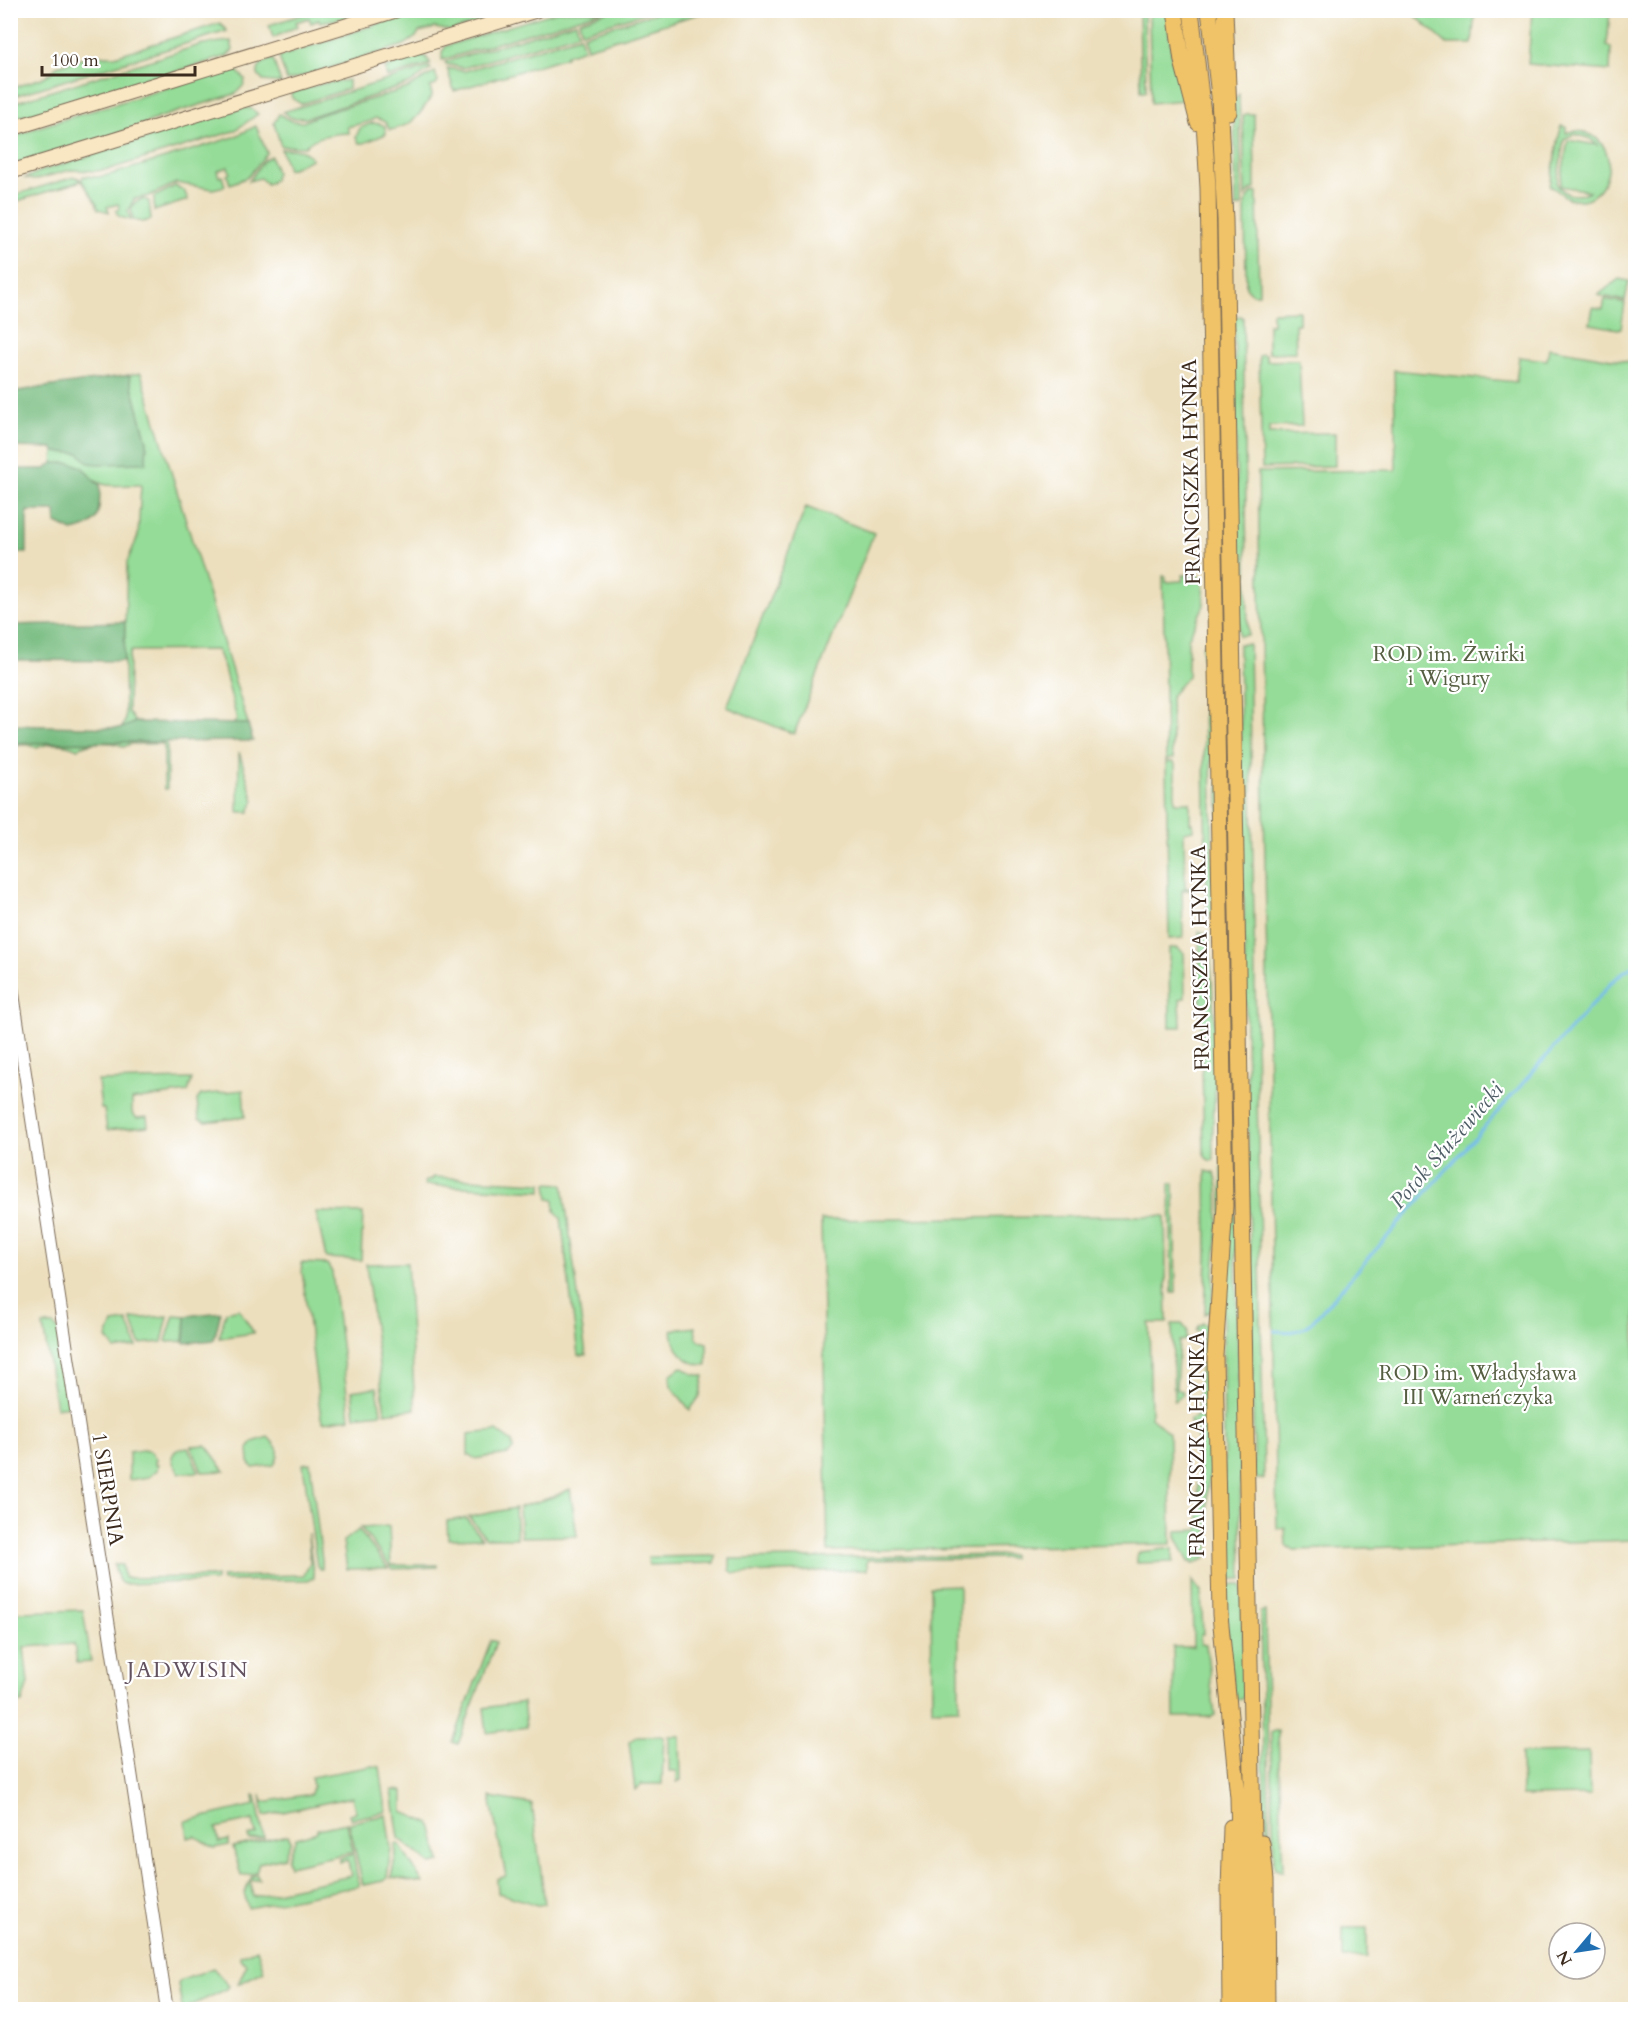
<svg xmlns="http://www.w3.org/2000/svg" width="1646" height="2020" font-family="Cardo,serif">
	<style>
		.green { fill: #94dc97; stroke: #68835a; stroke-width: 1.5; fill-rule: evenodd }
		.forest { fill: #77bc80; stroke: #59734f; stroke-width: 1.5 }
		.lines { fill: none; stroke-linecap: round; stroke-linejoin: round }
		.stream { stroke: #75bced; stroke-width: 3 }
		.tertiary-casing { stroke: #796956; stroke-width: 14 }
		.secondary-casing { stroke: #796956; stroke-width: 16 }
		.primary-casing { stroke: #796956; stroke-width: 17 }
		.tertiary { stroke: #fff; stroke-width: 12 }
		.secondary { stroke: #f9e7c3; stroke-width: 14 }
		.primary { stroke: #f0c369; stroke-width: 15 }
		.labels { text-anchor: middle; stroke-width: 4.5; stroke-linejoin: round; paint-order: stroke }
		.street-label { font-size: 21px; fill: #3b2a1e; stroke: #fff }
		.park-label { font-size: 21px; fill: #565f42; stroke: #fff }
		.water-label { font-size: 22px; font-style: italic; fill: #4f5d66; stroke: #fff }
		.neighbourhood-label { font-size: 22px; letter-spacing: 1.5px; fill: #635260; stroke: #fff }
	</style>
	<rect width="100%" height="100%" fill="#fff"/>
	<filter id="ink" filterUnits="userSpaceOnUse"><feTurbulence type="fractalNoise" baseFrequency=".0167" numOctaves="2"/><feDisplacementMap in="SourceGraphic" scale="12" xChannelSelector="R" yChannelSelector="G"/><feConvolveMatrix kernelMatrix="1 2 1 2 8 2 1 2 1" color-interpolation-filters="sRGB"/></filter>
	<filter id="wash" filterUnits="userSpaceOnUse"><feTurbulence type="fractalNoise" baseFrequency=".008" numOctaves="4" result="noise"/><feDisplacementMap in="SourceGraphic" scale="24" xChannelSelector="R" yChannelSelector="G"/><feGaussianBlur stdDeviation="1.35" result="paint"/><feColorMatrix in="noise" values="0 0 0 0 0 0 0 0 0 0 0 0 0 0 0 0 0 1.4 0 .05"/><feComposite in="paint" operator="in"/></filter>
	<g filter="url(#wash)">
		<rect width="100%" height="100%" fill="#ecdfbd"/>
		<path class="green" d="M 612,10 L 651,10 L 651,11 L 582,32 L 579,21 Z
			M 1594,10 L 1610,12 L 1607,45 L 1611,48 L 1610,71 L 1528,64 L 1532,11 Z
			M 314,11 L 374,11 L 353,17 L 320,22 L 319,20 L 311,23 L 309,18 L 296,22 L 298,26 L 273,38 L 269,25 Z
			M 416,11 L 517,11 L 451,31 L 435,28 L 419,32 L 416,37 L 404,45 L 287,81 L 279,57 Z
			M 559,11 L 603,11 L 442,60 L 442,52 L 446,46 Z
			M 662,11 L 708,11 L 587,48 L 583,35 Z
			M 1139,11 L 1144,11 L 1146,91 L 1141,91 Z
			M 1149,11 L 1167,11 L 1173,66 L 1186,97 L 1184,100 L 1151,103 Z
			M 1410,11 L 1475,11 L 1472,44 L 1447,44 Z
			M 576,22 L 579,33 L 463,68 L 446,64 L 445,62 Z
			M 220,23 L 227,31 L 11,97 L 11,92 L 13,91 L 12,88 L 42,78 L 51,73 L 57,66 L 80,59 L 96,54 L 104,56 L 115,56 Z
			M 580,36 L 584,49 L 566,55 L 566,57 L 454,91 L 447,68 L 465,71 Z
			M 231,41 L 233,50 L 227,56 L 47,111 L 11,118 L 10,104 L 203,44 Z
			M 417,54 L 426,57 L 431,64 L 387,77 L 385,69 Z
			M 273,59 L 281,83 L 263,81 L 258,75 C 257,64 265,62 273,59 Z
			M 429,67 L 431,69 L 409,84 L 306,118 L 292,118 L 283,112 Z
			M 226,70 L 237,71 L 245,79 L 244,85 L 235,94 L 164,116 L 123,132 L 11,165 L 11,138 L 39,127 Z
			M 435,72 L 438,82 L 436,85 L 430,87 L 432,95 C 420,115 413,126 390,130 L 385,122 L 376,118 L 367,122 L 347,127 L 349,133 C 335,133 314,136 304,147 L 281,146 L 274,123 L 279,114 L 292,121 L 303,122 L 319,115 L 408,88 Z
			M 348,80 L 348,89 L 301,104 L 292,98 L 291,93 L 321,84 Z
			M 1239,94 L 1242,206 L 1236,208 L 1234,100 Z
			M 243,108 L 250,108 L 258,114 L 234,131 L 110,169 L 97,171 L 70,170 L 34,180 L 25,178 L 44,170 Z
			M 1246,114 L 1254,114 L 1255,189 L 1251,190 L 1245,197 L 1243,116 Z
			M 372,123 L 381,124 L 385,127 L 386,134 L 364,143 L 359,143 L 356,137 L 360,128 Z
			M 256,126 L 267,153 L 248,177 L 230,184 L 227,175 L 230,173 L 228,167 L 217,171 L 219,177 L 222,176 L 225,186 L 213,189 L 176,183 L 149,196 L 134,199 L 128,211 L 131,220 C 124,218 118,218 116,211 L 120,209 L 118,204 L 107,207 L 109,212 L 98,209 L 96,202 L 82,181 L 83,176 L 98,177 L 113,174 L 234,137 Z
			M 1561,126 L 1566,127 L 1566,133 C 1575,129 1584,131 1593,136 C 1624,155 1604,209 1570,199 C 1562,196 1557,189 1550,186 ZM 1574,134 L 1589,138 L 1597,145 L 1568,140 L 1560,186 L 1589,191 C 1577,198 1565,196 1557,184 L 1564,139 Z
			M 281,149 C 293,149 305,148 312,159 L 288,170 Z
			M 271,156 L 276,173 L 274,180 L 267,184 L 260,178 L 249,181 L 263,161 Z
			M 1216,164 L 1242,1579 L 1229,1579 L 1225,1582 L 1214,165 Z
			M 74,177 L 79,178 L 81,181 L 11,203 L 11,196 Z
			M 175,186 L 184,190 L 188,200 L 154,211 L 154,197 Z
			M 1257,192 L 1259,294 L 1252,294 L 1246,287 L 1245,203 L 1252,193 Z
			M 143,199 L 149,201 L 151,220 L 142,222 L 133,220 L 131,208 L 135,202 Z
			M 1619,279 L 1629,281 L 1625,301 L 1598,295 Z
			M 1605,299 L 1625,303 L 1621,328 L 1618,329 L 1590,324 L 1593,307 L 1603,309 Z
			M 1299,311 L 1299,324 L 1295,324 L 1296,352 L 1268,353 L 1268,324 L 1272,324 L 1272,312 Z
			M 1241,316 L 1243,318 L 1248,635 L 1239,636 L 1234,317 Z
			M 1549,348 L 1635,363 L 1635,1540 L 1294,1550 L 1286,1546 L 1285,1528 L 1277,1529 L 1258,472 L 1396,470 L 1394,370 L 1516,382 L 1519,357 L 1547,360 Z
			M 1262,354 L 1266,356 L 1267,361 L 1299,360 L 1302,426 L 1269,427 L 1269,434 L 1335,433 L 1335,466 L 1262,468 L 1259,356 Z
			M 141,373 L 248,724 L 233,724 L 237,720 L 224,668 L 217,650 L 131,651 L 129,658 L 128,712 L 135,722 L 122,728 L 125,720 L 124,661 L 127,562 L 138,536 L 141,485 C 118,484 99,492 85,470 L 53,463 L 54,452 L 79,453 L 147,442 L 129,375 Z
			M 806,507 L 874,533 L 794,734 L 727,707 Z
			M 1183,575 L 1198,575 L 1203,580 L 1204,605 L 1188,639 L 1188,676 L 1171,696 L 1172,754 L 1174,758 L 1166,760 L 1163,576 L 1165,576 L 1166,582 L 1182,581 Z
			M 1205,642 L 1209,644 L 1214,915 L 1210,917 L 1207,915 L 1202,647 Z
			M 1239,644 L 1249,644 L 1264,1479 L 1256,1479 L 1254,1467 Z
			M 167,742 L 167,789 L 164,789 L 164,744 L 130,744 L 124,747 C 114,741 87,741 78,749 C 66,743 49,742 37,748 L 29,745 L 11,745 L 10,743 Z
			M 239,752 L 254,801 L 249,812 L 238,812 Z
			M 1166,762 L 1173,762 L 1175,764 L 1175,802 L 1190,802 L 1190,823 L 1193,823 L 1193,830 L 1184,832 L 1185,888 L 1195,889 L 1182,890 L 1183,938 L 1169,939 Z
			M 1199,931 L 1208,935 L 1210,942 C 1211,984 1216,1025 1216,1067 C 1216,1098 1210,1128 1214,1159 L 1211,1161 L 1206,1158 L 1204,1154 Z
			M 1169,948 L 1178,948 L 1184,953 L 1185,998 L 1180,999 L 1181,1027 L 1170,1027 Z
			M 192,1079 L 188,1092 L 132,1100 L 132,1113 L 137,1118 L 147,1117 L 148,1126 L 107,1130 L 104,1109 L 101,1109 L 98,1081 Z
			M 243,1090 L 245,1117 L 206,1122 L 199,1119 L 197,1100 L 201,1095 Z
			M 1206,1171 L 1214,1173 C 1225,1186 1212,1288 1211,1311 L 1205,1314 L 1207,1254 Z
			M 433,1177 L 542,1183 L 542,1191 L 425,1185 L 424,1182 L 433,1179 Z
			M 547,1183 L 563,1184 L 586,1355 L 581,1356 L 578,1355 L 561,1218 L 555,1211 L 554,1200 L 549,1199 Z
			M 1170,1183 L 1174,1183 L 1176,1293 L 1172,1293 Z
			M 316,1212 L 363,1213 L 361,1260 L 326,1258 Z
			M 1104,1216 L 1165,1216 L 1167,1323 L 1149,1323 L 1151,1417 L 1169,1433 L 1171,1544 L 828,1551 L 821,1220 Z
			M 301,1263 L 327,1264 L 332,1272 L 350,1418 L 323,1422 L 321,1418 Z
			M 407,1263 L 415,1409 L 385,1413 L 366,1264 Z
			M 239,1309 L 254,1333 L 219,1338 L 226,1312 Z
			M 174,1315 L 186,1316 L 184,1341 L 168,1342 L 166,1341 Z
			M 168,1316 L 162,1342 L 140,1344 L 131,1319 Z
			M 127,1321 L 137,1347 L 115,1350 L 107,1338 L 113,1323 Z
			M 1203,1323 L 1210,1328 L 1211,1469 L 1207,1492 L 1209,1550 L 1205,1559 L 1193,1564 L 1192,1562 L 1189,1562 L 1176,1537 L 1176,1531 L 1199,1530 L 1197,1425 L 1190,1424 L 1190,1419 L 1197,1417 L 1203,1334 L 1196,1331 L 1198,1326 Z
			M 1172,1324 L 1182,1324 L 1187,1330 L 1186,1340 L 1179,1341 L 1176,1389 L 1182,1391 L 1183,1394 L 1175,1401 L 1174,1401 Z
			M 43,1325 L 54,1325 L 58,1330 L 69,1406 L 56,1408 Z
			M 695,1327 L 696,1336 L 700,1341 L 707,1343 L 707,1365 C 687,1366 673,1349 672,1330 Z
			M 681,1367 L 693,1374 L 704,1376 L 700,1396 L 690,1410 L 671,1386 L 670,1375 Z
			M 377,1387 L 381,1413 L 355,1416 L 352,1391 Z
			M 497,1431 L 512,1442 L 513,1450 L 508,1454 L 474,1459 L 468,1455 L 468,1434 Z
			M 268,1437 C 278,1448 282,1451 274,1465 L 253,1468 L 249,1462 L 248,1449 L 253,1442 Z
			M 206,1445 L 225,1471 L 202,1472 L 191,1446 Z
			M 188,1447 L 199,1472 L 180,1473 C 168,1460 169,1449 188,1447 Z
			M 143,1450 L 151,1452 L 157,1460 L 155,1461 L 155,1464 L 158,1464 L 157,1470 L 149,1477 L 129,1480 L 129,1452 Z
			M 310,1463 L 322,1561 L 322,1569 L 320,1569 L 317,1566 L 303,1464 Z
			M 570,1489 L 577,1536 L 521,1537 L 519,1507 L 553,1497 Z
			M 515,1508 L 517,1538 L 486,1538 L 469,1517 Z
			M 466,1518 L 482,1538 L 448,1539 L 447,1521 Z
			M 389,1526 L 391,1565 L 437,1565 L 437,1567 L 392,1569 L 361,1528 Z
			M 359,1530 L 388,1568 L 347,1569 L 343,1541 Z
			M 308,1533 L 314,1578 L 308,1580 L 222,1581 L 221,1577 L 304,1575 L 310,1563 Z
			M 1173,1548 L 1173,1562 L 1137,1563 L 1137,1555 L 1140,1552 Z
			M 1012,1555 L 1012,1558 L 867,1560 L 867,1570 L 734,1573 L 730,1570 L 730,1559 Z
			M 716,1556 L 715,1563 L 649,1565 L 648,1557 Z
			M 114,1565 L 122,1565 L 124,1578 L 216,1577 L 216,1581 L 123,1584 L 119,1581 Z
			M 1192,1580 L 1201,1592 L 1203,1634 L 1200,1634 L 1201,1644 L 1206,1645 L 1215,1715 L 1211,1717 L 1174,1717 L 1173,1647 L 1193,1647 Z
			M 959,1585 L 959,1708 L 932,1709 L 931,1586 Z
			M 1229,1585 L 1242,1585 L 1244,1697 L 1235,1700 L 1228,1647 L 1226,1587 Z
			M 83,1610 L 91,1662 L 77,1663 L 74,1644 L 24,1647 L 28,1683 L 22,1703 L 16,1703 L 10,1667 L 11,1618 L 20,1612 Z
			M 1265,1611 L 1270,1865 L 1264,1799 L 1260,1612 Z
			M 491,1640 L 496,1642 L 458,1744 L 453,1742 Z
			M 523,1702 L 526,1727 L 487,1733 L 484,1708 Z
			M 1274,1731 L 1278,1731 L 1283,1871 L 1275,1868 L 1274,1866 L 1271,1733 Z
			M 637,1736 L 664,1736 L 662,1784 L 641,1784 L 639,1788 L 635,1790 L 629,1742 Z
			M 669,1736 L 680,1736 L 681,1781 L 677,1782 L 677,1771 L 669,1771 Z
			M 1589,1752 L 1590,1795 L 1522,1796 L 1521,1753 Z
			M 373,1766 L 380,1767 L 386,1810 L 385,1812 L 351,1819 L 349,1814 L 356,1812 L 352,1797 L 264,1816 L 261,1794 L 263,1802 L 311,1794 L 313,1786 L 311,1777 Z
			M 392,1790 L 403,1791 L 403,1812 L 431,1824 L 440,1862 L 431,1864 L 399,1838 Z
			M 254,1795 L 256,1796 L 264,1838 L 249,1840 L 248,1836 L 256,1834 L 253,1820 L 216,1828 L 219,1842 L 229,1840 L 229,1845 L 214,1848 L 195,1836 L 188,1838 L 186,1821 L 255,1805 Z
			M 490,1797 L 532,1804 L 545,1904 L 538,1905 L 498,1893 L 497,1879 L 506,1876 Z
			M 386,1815 L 391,1848 L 387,1878 L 383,1881 L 363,1885 L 349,1823 Z
			M 347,1823 L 353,1852 L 289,1866 L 287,1859 L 296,1838 L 317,1832 L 317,1829 Z
			M 288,1835 L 291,1840 L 284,1857 L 259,1863 L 256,1873 L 241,1876 L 233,1847 Z
			M 399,1844 L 423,1883 L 391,1878 L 396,1854 L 395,1845 Z
			M 353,1854 L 359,1886 L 248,1908 L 244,1893 L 252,1876 L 257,1875 L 259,1879 L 250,1881 L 253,1897 L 351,1876 L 348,1860 L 340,1862 L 340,1858 Z
			M 1343,1928 L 1367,1928 L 1367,1957 L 1343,1958 Z
			M 257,1949 L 264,1971 L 238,1984 L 247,1964 L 240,1959 L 240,1956 Z
			M 213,1968 L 229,1986 L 227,1989 L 184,2009 L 182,2008 L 178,1984 L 180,1981 Z"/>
		<path class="forest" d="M 129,375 L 147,442 L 146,463 L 97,464 L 89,463 L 79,453 L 54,452 L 53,448 L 11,447 L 11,392 Z
			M 53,463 C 65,463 77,461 86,471 C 92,477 92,481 100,485 C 99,510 103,526 72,531 L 56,523 L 55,511 L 27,511 L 27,553 L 11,553 L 11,469 L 45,469 Z
			M 125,622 L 124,661 L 11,660 L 11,625 Z
			M 135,722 L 248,724 L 253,741 L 11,743 L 11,725 L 122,728 Z
			M 221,1312 L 214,1340 L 185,1343 L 186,1316 Z"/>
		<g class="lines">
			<path class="stream" d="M 1274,1331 C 1289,1332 1300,1333 1312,1322 L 1612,982 L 1622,973 L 1636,964"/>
		</g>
	</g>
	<g filter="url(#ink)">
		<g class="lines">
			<defs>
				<path id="tertiary" d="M 10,974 L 167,2010"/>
				<path id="secondary" d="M 10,129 L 397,10
					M 10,172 L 537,10"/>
				<path id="primary" d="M 1175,10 L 1182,61 L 1198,123
					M 1191,10 L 1204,122 L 1208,188 L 1225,1206 L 1215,1356 L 1220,1615 L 1238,1797 L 1243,2010
					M 1209,10 L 1219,96 L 1225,220 L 1256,2010
					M 1225,10 L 1229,112
					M 1262,1843 L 1266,1880 L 1267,2010
					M 1230,2010 L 1229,1890 L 1231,1827"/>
			</defs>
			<use href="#tertiary" class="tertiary-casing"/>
			<use href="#secondary" class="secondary-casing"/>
			<use href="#primary" class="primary-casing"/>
			<use href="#tertiary" class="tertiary"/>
			<use href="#secondary" class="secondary"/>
			<use href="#primary" class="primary"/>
		</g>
	</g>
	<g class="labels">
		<g class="street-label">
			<text transform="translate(1191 472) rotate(-91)" y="7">FRANCISZKA HYNKA</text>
			<text transform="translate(1200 958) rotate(-91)" y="7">FRANCISZKA HYNKA</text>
			<text transform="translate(1197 1444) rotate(-90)" y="7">FRANCISZKA HYNKA</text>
			<text transform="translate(108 1489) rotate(81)" y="7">1 SIERPNIA</text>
		</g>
		<g class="park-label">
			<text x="1449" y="661">ROD im. Żwirki<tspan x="1449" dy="24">i Wigury</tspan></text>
			<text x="1478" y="1380">ROD im. Władysława<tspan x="1478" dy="24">III Warneńczyka</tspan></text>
		</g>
		<g class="water-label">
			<text transform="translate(1446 1145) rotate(-49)" y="8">Potok Służewiecki</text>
		</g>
		<g class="neighbourhood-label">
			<text x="188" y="1677">JADWISIN</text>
		</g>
	</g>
	<rect width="1646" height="2020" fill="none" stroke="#fff" stroke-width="36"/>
	<g transform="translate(1577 1951) rotate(241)"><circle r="28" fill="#ffffff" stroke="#b1aaa5" stroke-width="1.5"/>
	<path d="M0-4.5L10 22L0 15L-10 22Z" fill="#1f6fb2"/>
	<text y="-9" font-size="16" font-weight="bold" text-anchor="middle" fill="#3b2a1e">N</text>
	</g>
	<path d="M42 66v9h153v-9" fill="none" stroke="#3b2a1e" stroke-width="3"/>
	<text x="51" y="66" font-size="18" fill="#3b2a1e" stroke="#ffffff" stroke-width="4.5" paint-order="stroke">100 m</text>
</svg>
